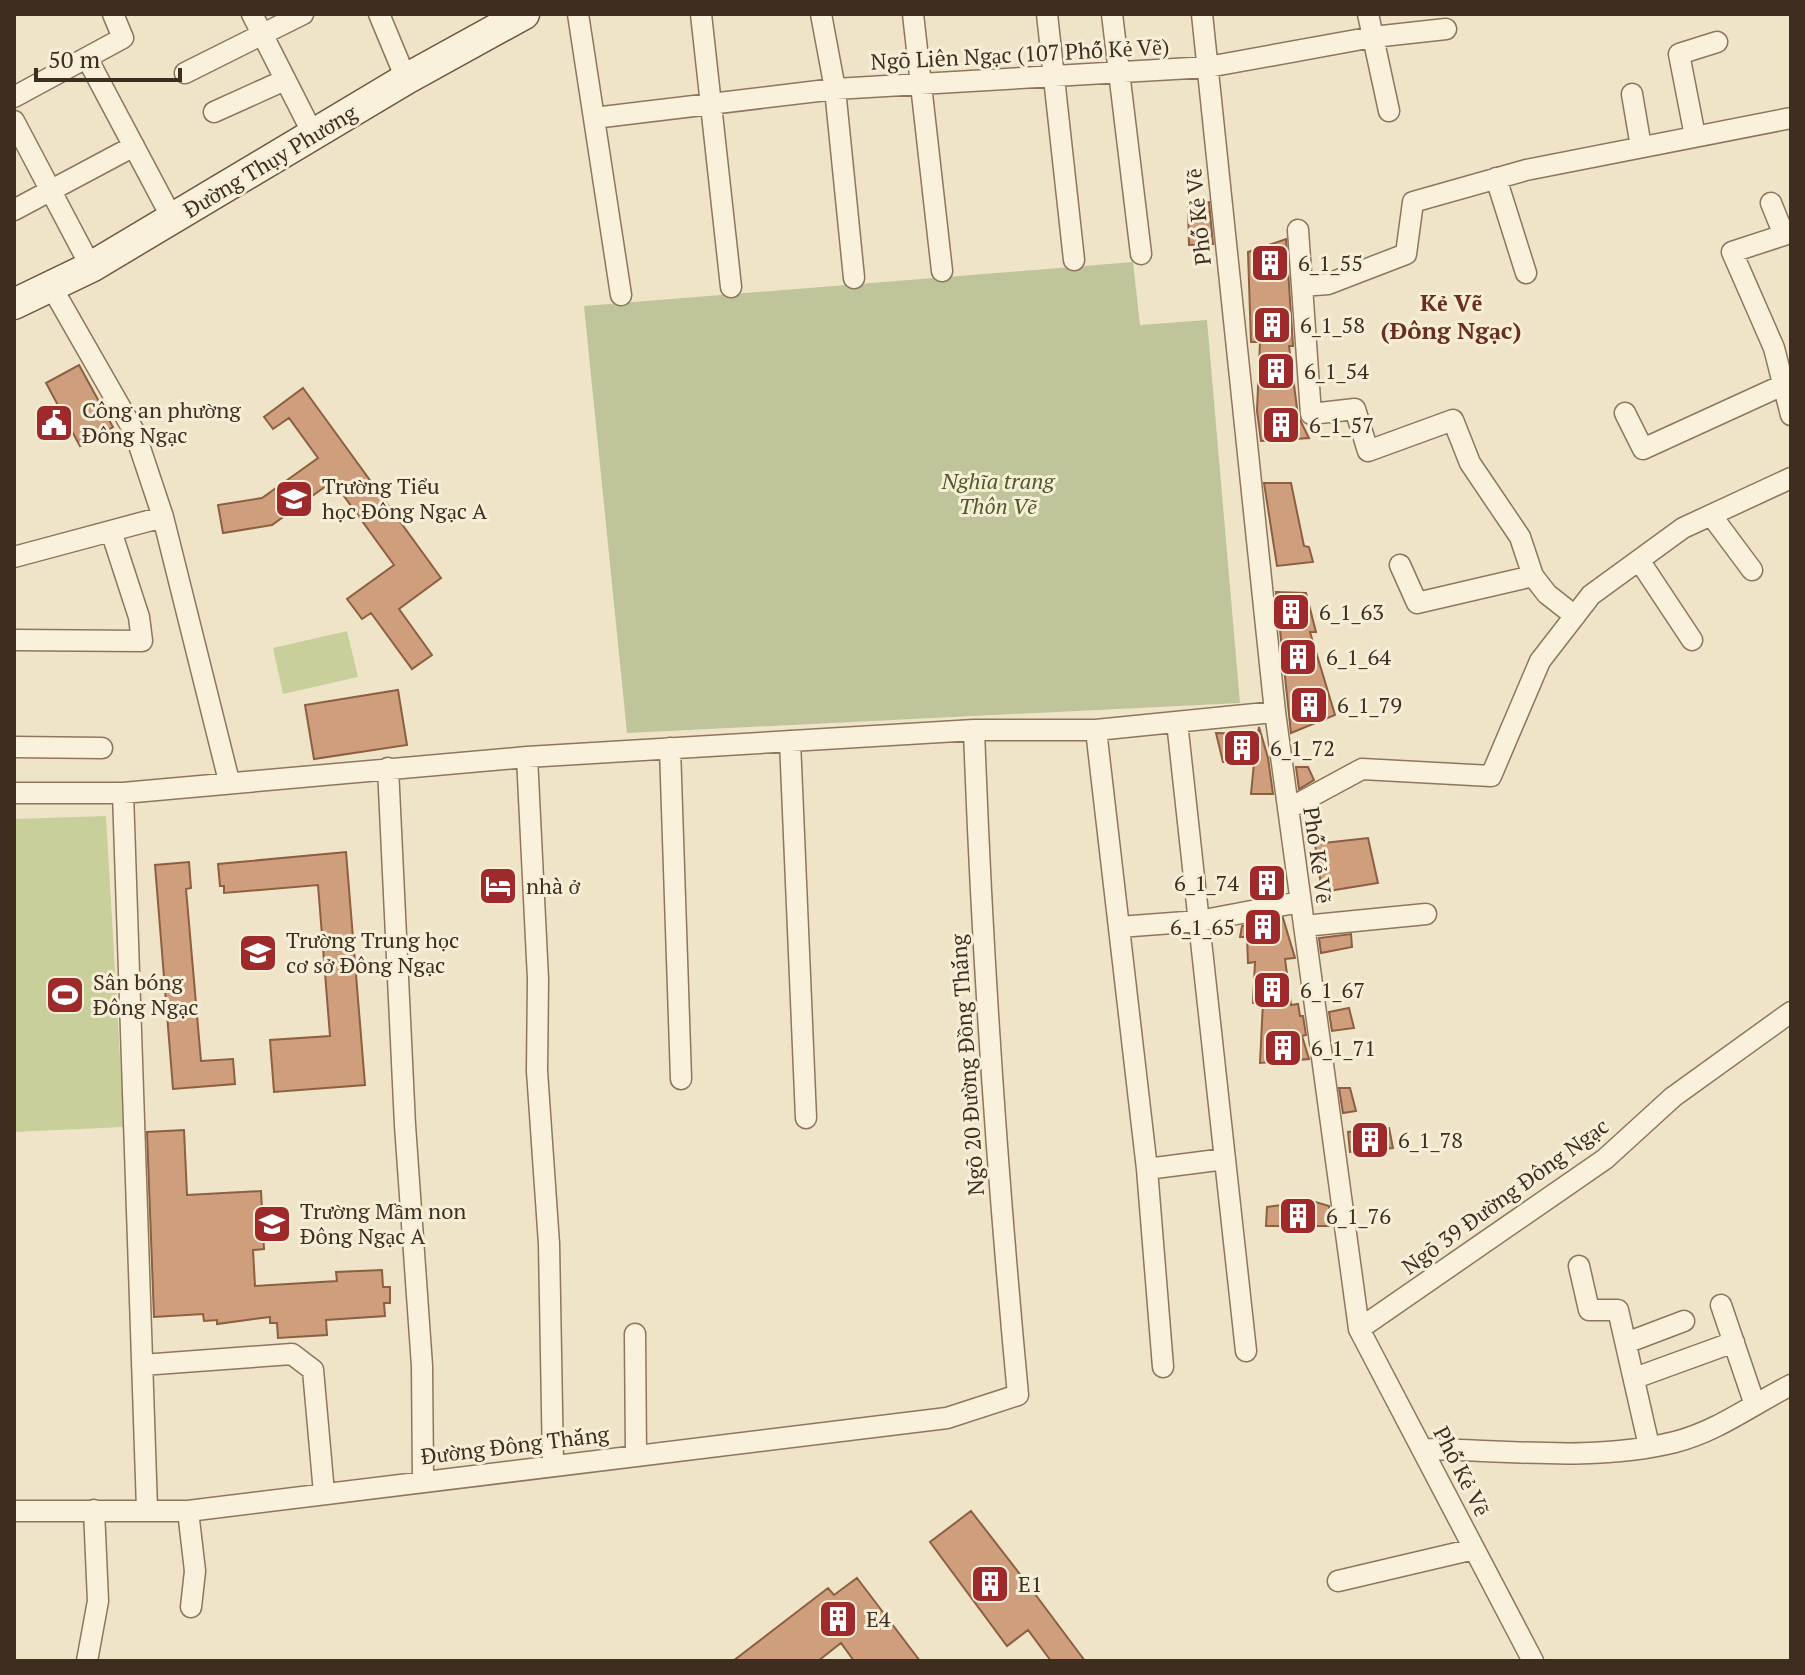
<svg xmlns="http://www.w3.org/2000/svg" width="1805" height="1675" font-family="'PT Serif',serif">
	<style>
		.green { fill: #c9cf9b }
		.cemetery { fill: #bfc49a }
		.building { fill: #cf9f7d; stroke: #8d5f41; stroke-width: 2 }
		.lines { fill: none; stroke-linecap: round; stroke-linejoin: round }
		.street-casing { stroke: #8d765c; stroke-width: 23 }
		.secondary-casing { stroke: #6f573f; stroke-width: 33 }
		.street { stroke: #faf1dc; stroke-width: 20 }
		.secondary { stroke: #faf1dc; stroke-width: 30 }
		.labels { text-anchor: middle; stroke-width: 6; stroke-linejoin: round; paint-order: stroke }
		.street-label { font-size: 22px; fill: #3d2e20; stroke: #f7eed8 }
		.poi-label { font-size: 22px; fill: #3d2e20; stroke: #f7eed8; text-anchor: start }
		.park-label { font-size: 22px; font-style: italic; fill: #4d5a26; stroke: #f7eed8 }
		.neighbourhood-label { font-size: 24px; font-weight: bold; fill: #6b2e1e; stroke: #f7eed8 }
	</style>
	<rect width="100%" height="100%" fill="#f0e4c8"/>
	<path class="green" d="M 347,631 L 358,677 L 283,694 L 273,648 Z
		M 106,816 L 124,1127 L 14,1132 L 14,819 Z"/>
	<path class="cemetery" d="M 1133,262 L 1140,325 L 1207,320 L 1240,703 L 627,733 L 584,306 Z"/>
	<path class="building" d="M 1209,202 L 1213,244 L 1189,245 L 1188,204 Z
		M 1286,239 L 1293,346 L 1289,346 L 1298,416 L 1309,438 L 1261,441 L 1257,411 L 1260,342 L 1251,342 L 1248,252 Z
		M 79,365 L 113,427 L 80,446 L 46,383 Z
		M 303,388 L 441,578 L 399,609 L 432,655 L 412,669 L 371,613 L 362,619 L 347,599 L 394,565 L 333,481 L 272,525 L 223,533 L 218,505 L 262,498 L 318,458 L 289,418 L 273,429 L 264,417 Z
		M 1264,483 L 1291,483 L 1304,546 L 1309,547 L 1313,562 L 1277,566 Z
		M 1276,592 L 1306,593 L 1316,632 L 1310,632 L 1335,715 L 1291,733 Z
		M 398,690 L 407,745 L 314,759 L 305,705 Z
		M 1259,727 L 1268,758 L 1273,794 L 1251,794 L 1254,763 L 1223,762 L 1216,733 L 1258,734 Z
		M 1296,767 L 1308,767 L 1314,780 L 1299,789 Z
		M 1368,838 L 1378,883 L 1322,892 L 1315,844 Z
		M 346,852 L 365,1085 L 274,1092 L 270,1040 L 330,1036 L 318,885 L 224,893 L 224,886 L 220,886 L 218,864 Z
		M 189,862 L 191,888 L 186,889 L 201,1061 L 233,1059 L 235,1084 L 173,1089 L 155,865 Z
		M 1278,867 L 1283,892 L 1254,897 L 1250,872 Z
		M 1283,918 L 1295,958 L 1285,959 L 1291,1005 L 1298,1004 L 1300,1016 L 1303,1016 L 1306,1035 L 1302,1036 L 1309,1059 L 1260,1063 L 1263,1002 L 1253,1003 L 1255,962 L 1248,963 L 1247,937 L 1240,937 L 1242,926 Z
		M 1351,934 L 1352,947 L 1321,953 L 1319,938 Z
		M 1349,1008 L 1354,1028 L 1332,1031 L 1329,1012 Z
		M 1339,1088 L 1350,1088 L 1356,1111 L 1343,1113 Z
		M 1389,1128 L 1393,1148 L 1350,1152 L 1348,1132 Z
		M 184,1130 L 187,1195 L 261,1191 L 264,1249 L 253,1250 L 255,1286 L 337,1281 L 336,1272 L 382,1270 L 383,1287 L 390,1287 L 390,1303 L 384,1303 L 385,1316 L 326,1320 L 327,1335 L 278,1338 L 277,1323 L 270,1323 L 270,1317 L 217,1324 L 217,1320 L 204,1321 L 203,1314 L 154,1317 L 147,1132 Z
		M 1312,1201 L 1329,1206 L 1330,1226 L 1266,1226 L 1267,1207 Z
		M 971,1511 L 1026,1582 L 1085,1661 L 1051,1661 L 1028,1630 L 1007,1646 L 930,1542 Z
		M 857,1578 L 920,1661 L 854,1661 L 841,1643 L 818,1661 L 733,1661 L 828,1588 L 834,1595 Z"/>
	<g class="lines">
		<defs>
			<path id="street" d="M 252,14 L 313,134
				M 379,14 L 406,79
				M 578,14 L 621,295
				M 701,14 L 731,287
				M 821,14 L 835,89 L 854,278
				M 913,14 L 942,271
				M 1047,14 L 1074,260
				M 1112,14 L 1141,254
				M 1202,14 L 1275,712 L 1359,1329 L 1533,1661
				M 1368,14 L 1389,111
				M 87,58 L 173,220
				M 185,73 L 303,14
				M 1632,94 L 1641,147
				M 14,97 L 123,38 L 113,14
				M 214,112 L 285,80
				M 594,118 L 835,89 L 1208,67 L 1373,37 L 1446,29
				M 14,121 L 91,267
				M 1695,136 L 1679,54 L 1717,42
				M 1496,178 L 1526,273
				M 1771,203 L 1784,235 L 1732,252 L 1774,348 L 1791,415
				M 14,210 L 134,146
				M 1298,230 L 1311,414 L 1355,409 L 1368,451 L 1453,420 L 1470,463 L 1520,537 L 1533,576 L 1547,594 L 1575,616
				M 51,286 L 135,433 L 163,517 L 229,781
				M 1302,286 L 1328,284 L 1406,254 L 1413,202 L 1526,170 L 1791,118
				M 1625,413 L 1643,449 L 1783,385
				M 1711,515 L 1752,570
				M 14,557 L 163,517
				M 1639,560 L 1692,640
				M 1400,565 L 1417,603 L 1533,576
				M 14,640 L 142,641 L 139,617 L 111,531
				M 1177,722 L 1246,1351
				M 1096,730 L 1147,1169 L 1163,1367
				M 790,741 L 806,1118
				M 14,747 L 102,748
				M 670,748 L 681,1079
				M 527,757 L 538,979 L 537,1071 L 549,1244 L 553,1464
				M 388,768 L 405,1125 L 422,1366 L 423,1480
				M 14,793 L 123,793 L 527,757 L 974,730 L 1096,730 L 1275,712
				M 123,793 L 147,1509
				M 1288,809 L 1362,769 L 1491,776 L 1540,661 L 1591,595 L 1683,528 L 1791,478
				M 1304,926 L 1426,914
				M 1119,927 L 1199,921 L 1300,902
				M 1147,1169 L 1225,1159
				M 1579,1266 L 1589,1310 L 1618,1310 L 1649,1446
				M 1721,1305 L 1755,1405
				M 1359,1329 L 1605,1159 L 1673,1097 L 1791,1012
				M 635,1334 L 636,1454
				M 1626,1343 L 1684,1321
				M 142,1365 L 292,1354 L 313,1370 L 324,1493
				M 1635,1378 L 1734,1342
				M 1424,1449 C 1507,1450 1594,1462 1675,1442 C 1718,1431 1753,1404 1791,1385
				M 14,1511 L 188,1511 L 947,1418 L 1018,1395 C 997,1173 982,953 974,730
				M 188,1511 L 195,1571 L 191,1607
				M 1338,1581 L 1474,1549
				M 87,1661 L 98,1601 L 94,1510"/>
			<path id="secondary" d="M 14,304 L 91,267 L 406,79 L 524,14"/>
		</defs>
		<use href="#street" class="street-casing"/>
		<use href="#secondary" class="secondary-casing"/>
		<use href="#street" class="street"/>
		<use href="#secondary" class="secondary"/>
	</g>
	<defs>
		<symbol id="building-square" viewBox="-11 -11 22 22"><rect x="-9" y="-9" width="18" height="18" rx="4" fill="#9e2a2b" stroke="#f7eed8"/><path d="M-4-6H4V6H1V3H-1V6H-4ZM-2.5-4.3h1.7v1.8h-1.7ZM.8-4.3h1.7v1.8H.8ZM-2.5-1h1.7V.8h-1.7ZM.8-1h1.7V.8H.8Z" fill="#fff"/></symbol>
		<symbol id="civic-square" viewBox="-11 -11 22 22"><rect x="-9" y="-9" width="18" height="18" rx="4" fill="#9e2a2b" stroke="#f7eed8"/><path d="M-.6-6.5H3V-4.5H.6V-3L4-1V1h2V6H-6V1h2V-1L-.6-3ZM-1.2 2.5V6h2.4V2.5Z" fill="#fff"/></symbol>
		<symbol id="school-square" viewBox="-11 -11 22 22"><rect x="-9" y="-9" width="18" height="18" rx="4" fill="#9e2a2b" stroke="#f7eed8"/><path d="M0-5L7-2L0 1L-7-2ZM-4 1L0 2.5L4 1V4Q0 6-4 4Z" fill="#fff"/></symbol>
		<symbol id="hotel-square" viewBox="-11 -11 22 22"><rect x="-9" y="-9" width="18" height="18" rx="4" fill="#9e2a2b" stroke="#f7eed8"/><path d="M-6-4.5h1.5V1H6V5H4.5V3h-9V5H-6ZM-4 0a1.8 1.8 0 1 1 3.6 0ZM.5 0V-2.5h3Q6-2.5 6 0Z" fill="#fff"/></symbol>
		<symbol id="stadium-square" viewBox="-11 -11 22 22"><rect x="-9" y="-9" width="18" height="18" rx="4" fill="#9e2a2b" stroke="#f7eed8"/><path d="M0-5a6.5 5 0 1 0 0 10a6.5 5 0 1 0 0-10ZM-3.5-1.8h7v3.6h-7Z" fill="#fff"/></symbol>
	</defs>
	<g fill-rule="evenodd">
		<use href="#building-square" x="1248" y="241" width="44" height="44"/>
		<use href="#building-square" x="1250" y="303" width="44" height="44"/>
		<use href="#building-square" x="1254" y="349" width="44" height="44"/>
		<use href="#civic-square" x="32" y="401" width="44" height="44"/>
		<use href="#building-square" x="1259" y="403" width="44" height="44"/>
		<use href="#school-square" x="272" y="477" width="44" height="44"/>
		<use href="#building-square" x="1269" y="590" width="44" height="44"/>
		<use href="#building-square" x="1276" y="635" width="44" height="44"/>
		<use href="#building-square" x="1287" y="683" width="44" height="44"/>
		<use href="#building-square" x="1220" y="726" width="44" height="44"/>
		<use href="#building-square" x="1245" y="861" width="44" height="44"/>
		<use href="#hotel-square" x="476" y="864" width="44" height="44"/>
		<use href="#building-square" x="1241" y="905" width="44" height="44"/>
		<use href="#school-square" x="236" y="931" width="44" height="44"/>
		<use href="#building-square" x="1250" y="968" width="44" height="44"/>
		<use href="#stadium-square" x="43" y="973" width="44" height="44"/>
		<use href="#building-square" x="1261" y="1026" width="44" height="44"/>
		<use href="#building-square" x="1348" y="1118" width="44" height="44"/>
		<use href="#building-square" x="1276" y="1194" width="44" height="44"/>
		<use href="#school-square" x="250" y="1202" width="44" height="44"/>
		<use href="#building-square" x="968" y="1562" width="44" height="44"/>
		<use href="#building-square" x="816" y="1597" width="44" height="44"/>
	</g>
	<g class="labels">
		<g class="street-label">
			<text transform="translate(1020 54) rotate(-3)" y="8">Ngõ Liên Ngạc (107 Phố Kẻ Vẽ)</text>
			<text transform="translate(270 161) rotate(-31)" y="8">Đường Thụy Phương</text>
			<text transform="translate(1198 217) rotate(-96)" y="8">Phố Kẻ Vẽ</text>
			<text transform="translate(1318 855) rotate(82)" y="8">Phố Kẻ Vẽ</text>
			<text transform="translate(967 1065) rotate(-94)" y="8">Ngõ 20 Đường Đồng Thắng</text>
			<text transform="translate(1505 1196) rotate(-36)" y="8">Ngõ 39 Đường Đông Ngạc</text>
			<text transform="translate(515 1445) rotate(-7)" y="8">Đường Đông Thắng</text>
			<text transform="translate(1462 1471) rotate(63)" y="8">Phố Kẻ Vẽ</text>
		</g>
		<g class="poi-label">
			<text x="1298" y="271">6_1_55</text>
			<text x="1300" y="333">6_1_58</text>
			<text x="1304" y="379">6_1_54</text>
			<text x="82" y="418">Công an phường<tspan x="82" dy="25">Đông Ngạc</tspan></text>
			<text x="1309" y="433">6_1_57</text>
			<text x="322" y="494">Trường Tiểu<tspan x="322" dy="25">học Đông Ngạc A</tspan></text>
			<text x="1319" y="620">6_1_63</text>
			<text x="1326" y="665">6_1_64</text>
			<text x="1337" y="713">6_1_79</text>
			<text x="1270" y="756">6_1_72</text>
			<text x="1239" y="891" text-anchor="end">6_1_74</text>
			<text x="526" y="894">nhà ở</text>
			<text x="1235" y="935" text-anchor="end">6_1_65</text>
			<text x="286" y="948">Trường Trung học<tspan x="286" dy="25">cơ sở Đông Ngạc</tspan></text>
			<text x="93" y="990">Sân bóng<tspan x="93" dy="25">Đông Ngạc</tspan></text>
			<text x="1300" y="998">6_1_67</text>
			<text x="1311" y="1056">6_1_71</text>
			<text x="1398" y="1148">6_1_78</text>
			<text x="300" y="1219">Trường Mầm non<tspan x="300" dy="25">Đông Ngạc A</tspan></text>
			<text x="1326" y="1224">6_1_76</text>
			<text x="1018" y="1592">E1</text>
			<text x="866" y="1627">E4</text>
		</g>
		<g class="park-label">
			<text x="998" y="489">Nghĩa trang<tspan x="998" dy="25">Thôn Vẽ</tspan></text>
		</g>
		<g class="neighbourhood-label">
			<text x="1451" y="311">Kẻ Vẽ<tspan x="1451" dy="28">(Đông Ngạc)</tspan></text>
		</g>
	</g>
	<rect width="1805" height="1675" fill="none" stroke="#3d2e20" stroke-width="32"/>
	<path d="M36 68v12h144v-12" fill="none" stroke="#3d2e20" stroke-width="4"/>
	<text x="48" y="68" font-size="24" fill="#3d2e20" stroke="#f7eed8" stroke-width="6" paint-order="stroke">50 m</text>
</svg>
